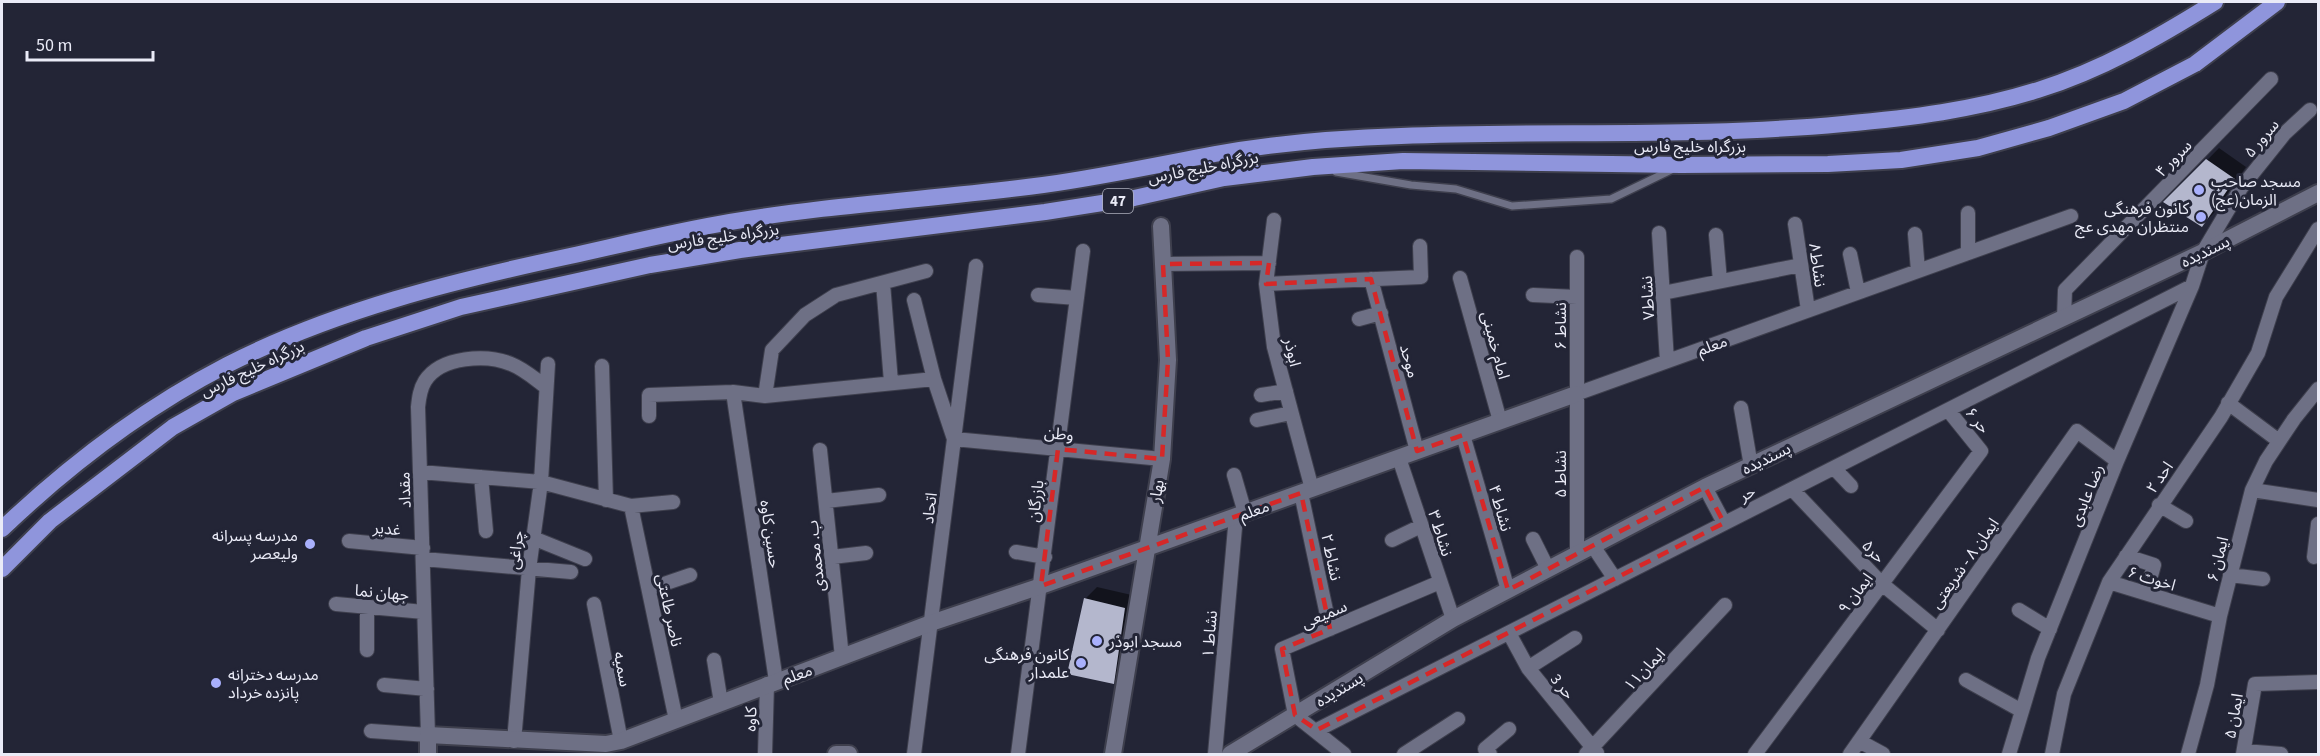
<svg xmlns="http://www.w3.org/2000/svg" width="2320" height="756" font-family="'Source Sans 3','Noto Sans Arabic',sans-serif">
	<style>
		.shadow { fill: #0007 }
		.building { fill: #b4b7cd }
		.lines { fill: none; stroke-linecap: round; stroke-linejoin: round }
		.service-casing { stroke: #3e3f4d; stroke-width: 10 }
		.minor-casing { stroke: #3e3f4d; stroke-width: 16 }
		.tertiary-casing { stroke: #3e3f4d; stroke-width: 20 }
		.trunk-casing { stroke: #3e3f4d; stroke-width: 20 }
		.service { stroke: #6e7085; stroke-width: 7 }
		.minor { stroke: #6e7085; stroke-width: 14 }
		.tertiary { stroke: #6e7085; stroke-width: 16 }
		.trunk { stroke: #8f95dc; stroke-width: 16 }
		.marked { fill: none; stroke: #d62828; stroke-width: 4.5; stroke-dasharray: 12 8; stroke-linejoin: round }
		.poi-dot { fill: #a9b0fc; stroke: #232536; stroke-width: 2 }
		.labels { text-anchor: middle; stroke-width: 6; stroke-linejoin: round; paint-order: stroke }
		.shield { fill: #232536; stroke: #aeb0bd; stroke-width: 1.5 }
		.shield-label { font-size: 15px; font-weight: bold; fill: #eaebf7 }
		.street-label { font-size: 16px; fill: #eaebf7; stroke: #232536 }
		.poi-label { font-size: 16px; fill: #eaebf7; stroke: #232536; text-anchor: start }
	</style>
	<rect width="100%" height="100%" fill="#232536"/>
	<path class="shadow" d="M 2219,148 L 2246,167 L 2214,213 L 2202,225 L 2166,202 Z
		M 1097,587 L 1136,596 L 1125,671 L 1114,682 L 1085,599 Z"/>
	<path class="building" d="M 2206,159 L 2235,179 L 2202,227 L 2163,202 Z
		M 1084,598 L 1125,608 L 1114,684 L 1067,674 Z"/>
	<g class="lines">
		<defs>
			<path id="service" d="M 1336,172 L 1411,185 L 1456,189 L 1512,206 L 1611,199 L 1671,170"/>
			<path id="minor" d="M 1274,220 L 1266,284 L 1274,347 L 1312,489
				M 1795,224 L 1808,310
				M 1659,233 L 1667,361
				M 1915,234 L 1918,271
				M 1716,235 L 1720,281
				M 1968,253 L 1968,213
				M 1850,254 L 1858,292
				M 1163,264 L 1269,263
				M 1460,278 L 1500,421
				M 1371,279 L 1417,451
				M 883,283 L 891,382
				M 1266,284 L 1421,277 L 1420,246
				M 1663,293 L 1801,265
				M 1038,295 L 1077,298
				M 1533,295 L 1577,297
				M 914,300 L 934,379 L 954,439 L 1162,459
				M 2064,318 L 2065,290 L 2271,79
				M 1359,319 L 1381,313
				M 602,366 L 606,500
				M 733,392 L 776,681
				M 1576,394 L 2071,216
				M 1261,395 L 1286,391
				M 765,396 L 772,350 L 805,315 L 836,295 L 926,271
				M 2228,403 L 2279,441
				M 1741,408 L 1751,466
				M 649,416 L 649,395 L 733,392 L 765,396 L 934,379
				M 1257,420 L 1291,413
				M 1463,435 L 1508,590
				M 820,450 L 842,657
				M 1399,458 L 1453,619
				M 1834,468 L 1851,486
				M 420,472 L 541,482 L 631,506 L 673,502
				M 1234,475 L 1245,513
				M 481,477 L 486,531
				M 1705,487 L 1724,523
				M 1792,489 L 1882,584 L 1938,630
				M 2252,490 L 2318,500
				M 1301,493 L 1330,629
				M 826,501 L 879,495
				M 2159,505 L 2186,521
				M 631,506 L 676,720
				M 533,538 L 585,559
				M 1533,539 L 1548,569
				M 1392,540 L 1421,526
				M 349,541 L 423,548
				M 1593,546 L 1615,579
				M 1016,552 L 1045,557
				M 1577,554 L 1577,257
				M 2126,556 L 2154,565 L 2151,576
				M 832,557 L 866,553
				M 2314,557 L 2318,524
				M 423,559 L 571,572
				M 2230,575 L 2263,579
				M 2109,582 L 2220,616
				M 649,589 L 690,575
				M 336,604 L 424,612
				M 594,604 L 621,741
				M 2019,610 L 2050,629
				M 1509,633 L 1528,668 L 1597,753
				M 367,650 L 367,607
				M 714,660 L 721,703
				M 1528,668 L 1575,638
				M 1966,680 L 2022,711
				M 384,685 L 427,689
				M 1317,730 L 2192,286
				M 371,731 L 428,735 L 418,407 C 419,397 420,389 425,381 C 441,356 487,354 511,364 C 524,369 535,379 546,387
				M 514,741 L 529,569 L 541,482 L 548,364
				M 1859,741 L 1883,754
				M 2244,751 L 2281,754
				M 765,754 L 767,684
				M 914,754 L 976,266
				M 1018,754 L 1083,251
				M 1215,754 L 1236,516
				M 1344,754 L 1295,715 L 1282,649 L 1440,582
				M 1404,754 L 1458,719
				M 1490,754 L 1485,749 L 1509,729
				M 1586,754 L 1725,605
				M 1755,754 L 1981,451 L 1948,410
				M 1850,754 L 2077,431 L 2117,461
				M 2009,754 L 2038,658 L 2117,461 L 2192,286 L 2203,252 L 2241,188 L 2285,133 L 2310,110
				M 2052,754 L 2064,694 L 2109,582 L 2221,417 L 2258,353 L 2276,297 L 2318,229
				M 2188,754 L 2207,685 L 2220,616 L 2252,490 L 2266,461 L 2294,419 L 2318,389
				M 2243,754 L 2255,684 L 2318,682"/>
			<path id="tertiary" d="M 428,754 L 428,735 L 606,744 L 621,741 L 931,623 L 1041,586 L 1576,394
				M 836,754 L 849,754
				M 1113,754 L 1162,459 L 1168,360 L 1161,226
				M 1230,754 L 1453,619 L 1705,487 L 2203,252 L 2318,193"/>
			<path id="trunk" d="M 2,529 C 68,466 146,407 227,365 C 335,310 453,281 570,256 C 624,244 677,231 730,222 C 834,204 939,199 1043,185 C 1101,177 1157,165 1215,154 C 1276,143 1339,138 1401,136 C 1548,130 1696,138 1843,124 C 1910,118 1975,110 2038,90 C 2102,70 2159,37 2215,2
				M 2,569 L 50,521 L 173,427 L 233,393 L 366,338 L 461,307 L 650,265 L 740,250 L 1045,212 L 1134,198 L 1224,178 L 1313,167 L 1403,161 L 1681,165 L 1828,164 L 1901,160 L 1978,148 L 2049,128 L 2124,101 L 2195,64 L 2277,2"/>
		</defs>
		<use href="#service" class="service-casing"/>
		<use href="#minor" class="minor-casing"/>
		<use href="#tertiary" class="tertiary-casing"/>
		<use href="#trunk" class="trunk-casing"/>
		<use href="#service" class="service"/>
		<use href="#minor" class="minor"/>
		<use href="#tertiary" class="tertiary"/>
		<use href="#trunk" class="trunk"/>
	</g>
	<path class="marked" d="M 1269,263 L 1266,284 L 1371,279 L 1417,451 L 1463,435 L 1508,590 L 1705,487 L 1724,523 L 1317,730 L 1295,715 L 1282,649 L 1330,629 L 1301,493 L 1041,586 L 1058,449 L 1162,459 L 1168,360 L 1163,264 Z"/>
	<g class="poi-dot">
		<circle cx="2199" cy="190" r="6"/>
		<circle cx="2201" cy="217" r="6"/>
		<circle cx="310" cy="544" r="6"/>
		<circle cx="1097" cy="641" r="6"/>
		<circle cx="1081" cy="663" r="6"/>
		<circle cx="216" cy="683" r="6"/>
	</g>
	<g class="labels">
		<rect class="shield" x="1103" y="189" width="30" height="24" rx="4.5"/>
		<g class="shield-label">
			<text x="1118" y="206">47</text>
		</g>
		<g class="street-label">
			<text transform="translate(2261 138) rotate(-50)" y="6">سرور ۵</text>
			<text x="1690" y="152">بزرگراه خلیج فارس</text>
			<text transform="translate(2173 158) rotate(-46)" y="6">سرور ۴</text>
			<text transform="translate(1203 167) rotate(-11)" y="6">بزرگراه خلیج فارس</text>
			<text transform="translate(723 236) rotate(-8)" y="6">بزرگراه خلیج فارس</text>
			<text transform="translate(2205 251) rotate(-26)" y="6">پسندیده</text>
			<text transform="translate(1818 265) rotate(82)" y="6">نشاط۸</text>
			<text transform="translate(1647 298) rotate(-93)" y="6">نشاط۷</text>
			<text transform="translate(1560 326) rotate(-90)" y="6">نشاط ۶</text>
			<text transform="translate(1496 345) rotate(75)" y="6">امام خمینی</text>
			<text transform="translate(1712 345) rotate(-20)" y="6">معلم</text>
			<text transform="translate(1293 352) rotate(77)" y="6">ابوذر</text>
			<text transform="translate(1410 361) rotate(75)" y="6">موحد</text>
			<text transform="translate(252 368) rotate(-25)" y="6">بزرگراه خلیج فارس</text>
			<text transform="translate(1978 420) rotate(51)" y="6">حر ۶</text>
			<text transform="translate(1059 433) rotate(6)" y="6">وطن</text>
			<text transform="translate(1766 458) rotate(-26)" y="6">پسندیده</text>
			<text transform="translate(1560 474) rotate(-90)" y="6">نشاط ۵</text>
			<text transform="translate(2159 477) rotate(-55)" y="6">احد ۲</text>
			<text transform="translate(404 490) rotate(-92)" y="6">مقداد</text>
			<text transform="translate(1156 491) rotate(-80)" y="6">بهار</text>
			<text transform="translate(1747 493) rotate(-27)" y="6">حر</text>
			<text transform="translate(2086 495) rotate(-68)" y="6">رضا عابدی</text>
			<text transform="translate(1035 501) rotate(-83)" y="6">بازرگان</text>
			<text transform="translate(929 508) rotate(-83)" y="6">اتحاد</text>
			<text transform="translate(1501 508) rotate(74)" y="6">نشاط ۴</text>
			<text transform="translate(1254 510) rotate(-20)" y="6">معلم</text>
			<text transform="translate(387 528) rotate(5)" y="6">غدیر</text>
			<text transform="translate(1441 533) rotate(72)" y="6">نشاط ۳</text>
			<text transform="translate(771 534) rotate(82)" y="6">حسین کاوه</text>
			<text transform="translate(515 550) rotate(-83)" y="6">چراغی</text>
			<text transform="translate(1874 551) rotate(47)" y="6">حر۵</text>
			<text transform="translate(815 556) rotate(-96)" y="6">ب. محمدی</text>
			<text transform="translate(1332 557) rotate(78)" y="6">نشاط ۲</text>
			<text transform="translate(2217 559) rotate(-76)" y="6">ایمان ۶</text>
			<text transform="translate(1964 563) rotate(-55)" y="6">ایمان ۸ - شریعتی</text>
			<text transform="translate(2152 578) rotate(17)" y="6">اخوت ۶</text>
			<text transform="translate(382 592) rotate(5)" y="6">جهان نما</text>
			<text transform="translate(1855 593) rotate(-53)" y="6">ایمان ۹</text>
			<text transform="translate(670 610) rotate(78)" y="6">ناصر طاعتی</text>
			<text transform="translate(1324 614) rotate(-23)" y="6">سمیعی</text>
			<text transform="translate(1209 634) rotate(-85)" y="6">نشاط ۱</text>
			<text transform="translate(623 669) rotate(79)" y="6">سمیه</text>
			<text transform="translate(1644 669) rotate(-47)" y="6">ایمان۱۱</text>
			<text transform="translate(797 674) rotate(-20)" y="6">معلم</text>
			<text transform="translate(1563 686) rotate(51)" y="6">حر 3</text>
			<text transform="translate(1339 689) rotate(-31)" y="6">پسندیده</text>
			<text transform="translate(2233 716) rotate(-80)" y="6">ایمان ۵</text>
			<text transform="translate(750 719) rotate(-88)" y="6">کاوه</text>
		</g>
		<g class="poi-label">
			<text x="2211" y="187">مسجد صاحب<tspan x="2211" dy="18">الزمان(عج)</tspan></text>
			<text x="2189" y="214" text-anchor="end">کانون فرهنگی<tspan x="2189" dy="18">منتظران مهدی عج</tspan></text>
			<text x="298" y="541" text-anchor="end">مدرسه پسرانه<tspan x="298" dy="18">ولیعصر</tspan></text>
			<text x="1109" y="647">مسجد ابوذر</text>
			<text x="1069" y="660" text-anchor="end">کانون فرهنگی<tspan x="1069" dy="18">علمدار</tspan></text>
			<text x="228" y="680">مدرسه دخترانه<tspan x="228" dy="18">پانزده خرداد</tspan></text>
		</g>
	</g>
	<rect width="2320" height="756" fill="none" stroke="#eaebf7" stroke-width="6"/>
	<path d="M27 51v9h126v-9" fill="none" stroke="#eaebf7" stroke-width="3"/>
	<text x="36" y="51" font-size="18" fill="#eaebf7" stroke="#232536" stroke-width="4.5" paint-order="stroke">50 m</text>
</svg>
